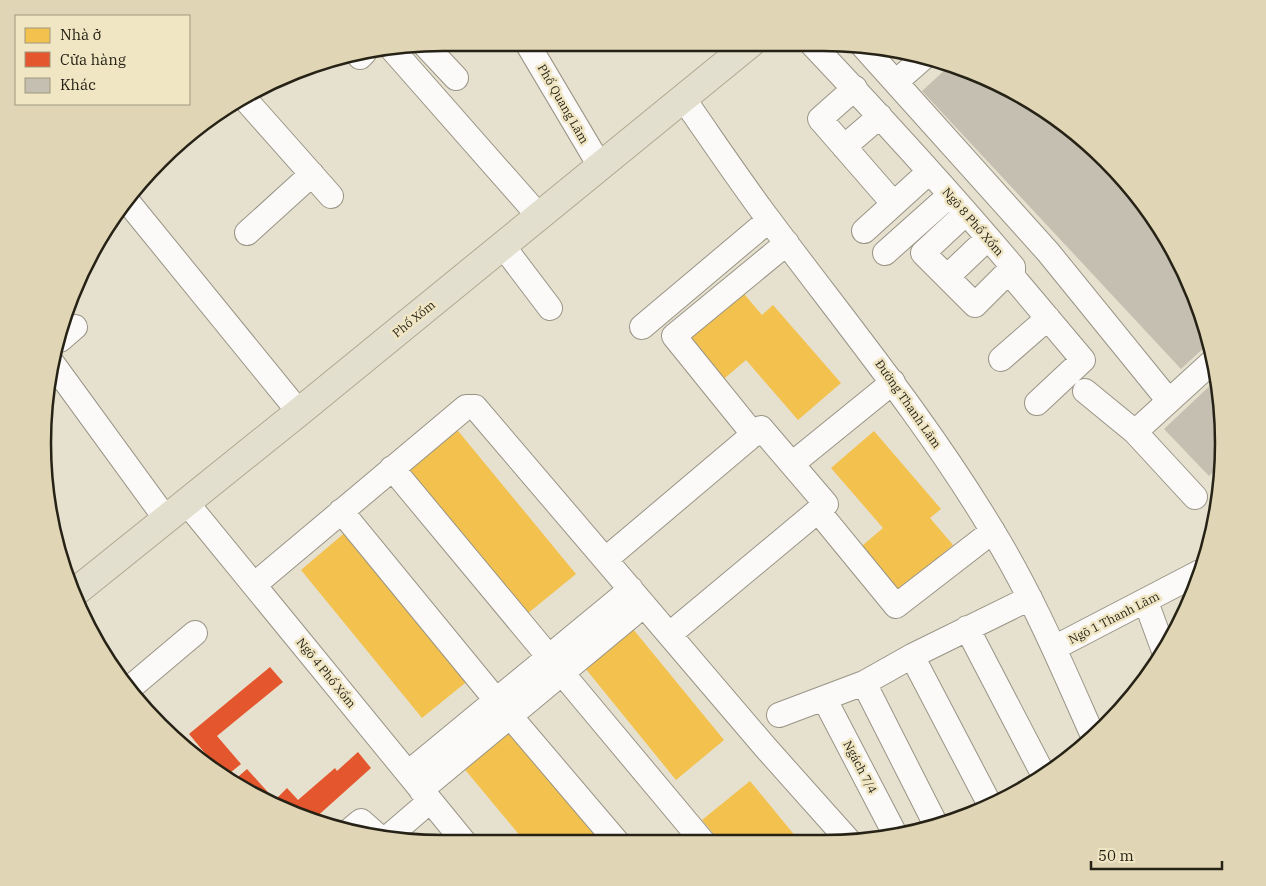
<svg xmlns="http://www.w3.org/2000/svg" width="1266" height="886" font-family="'IBM Plex Serif',serif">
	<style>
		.homes { fill: #f2c14e }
		.shops { fill: #e4572e }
		.building { fill: #c4bfb1 }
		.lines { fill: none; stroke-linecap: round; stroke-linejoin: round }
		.minor-casing { stroke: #999486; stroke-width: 26 }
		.highway-casing { stroke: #afa990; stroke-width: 30 }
		.minor { stroke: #fbfaf8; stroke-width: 24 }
		.highway { stroke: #e3dfce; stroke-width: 28 }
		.labels { text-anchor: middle; stroke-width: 5; stroke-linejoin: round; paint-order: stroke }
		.street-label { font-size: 12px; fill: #262216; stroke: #f0e6c4 }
		.rim { fill: none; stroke: #262216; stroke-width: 2.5 }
	</style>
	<rect width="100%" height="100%" fill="#e6e0ce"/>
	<path class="homes" d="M 739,288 L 762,315 L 773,305 L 841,383 L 798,420 L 746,360 L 719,383 L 681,339 Z
		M 454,426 L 576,574 L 527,614 L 406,466 Z
		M 874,431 L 941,509 L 930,518 L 953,545 L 894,595 L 856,551 L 883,528 L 831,468 Z
		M 348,530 L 470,679 L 422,718 L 301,570 Z
		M 633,629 L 724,740 L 676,780 L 585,668 Z
		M 511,726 L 602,838 L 595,843 L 526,843 L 462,766 Z
		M 750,781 L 801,843 L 721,843 L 702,820 Z"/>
	<path class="shops" d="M 270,667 L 283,682 L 217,736 L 241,764 L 225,777 L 189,734 Z
		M 358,752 L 371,768 L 313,820 L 289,813 L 232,782 L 247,769 L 275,800 L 287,788 L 298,800 L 335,768 L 337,771 Z"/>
	<path class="building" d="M 947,68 L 1023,96 L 1106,160 L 1156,221 L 1193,290 L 1209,343 L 1181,369 L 922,91 Z
		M 1217,379 L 1223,443 L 1221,464 L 1209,476 L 1164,429 Z"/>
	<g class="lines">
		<defs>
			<path id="minor" d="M 527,43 L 600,166
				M 811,43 C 880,116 948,190 1013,267 L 1013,277 L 1083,360 L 1037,403
				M 425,45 L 456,78
				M 863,46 L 1048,252 L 1169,401
				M 392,49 L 539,216
				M 357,54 L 360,57 L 364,53
				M 897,81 L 923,58
				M 855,88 L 820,119 L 887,196
				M 683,98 C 711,138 739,180 769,220 C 845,322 926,420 992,530 C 1032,595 1062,666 1093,736
				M 245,99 L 331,196
				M 844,147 L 880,116
				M 128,202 L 299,412
				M 966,213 L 923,253 L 975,305 L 1013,267
				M 864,231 L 929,172
				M 247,233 L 312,174
				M 503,246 L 550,308
				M 885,253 L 950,195
				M 947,277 L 988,238
				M 642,327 L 769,220
				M 60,340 L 75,327
				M 1001,359 L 1048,318
				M 53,364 L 166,519
				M 1085,391 L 1135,432 L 1214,360
				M 1135,432 L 1195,497
				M 754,435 L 674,336 L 787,243
				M 792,464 L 893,382
				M 392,468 L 549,657
				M 186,502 L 465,843
				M 341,511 L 496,700
				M 818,511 L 896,606 L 993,531
				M 606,559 L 761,428 L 826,504 L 670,634
				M 254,585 L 466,407 L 475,407 L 766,748 L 849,841
				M 1146,602 L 1164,651
				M 967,628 L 1041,770
				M 1054,648 L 1200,572
				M 912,656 L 990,805
				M 562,673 L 704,843
				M 864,683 L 935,823
				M 131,687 L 195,633
				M 824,698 L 896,836
				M 779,715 L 864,683 L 912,656 L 1030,598
				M 510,716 L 618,843
				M 408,773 L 631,589
				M 421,790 L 644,605
				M 349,831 L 361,821 L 379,837
				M 387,838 L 430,801"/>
			<path id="highway" d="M 74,593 L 299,412 L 751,43"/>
		</defs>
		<use href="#minor" class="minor-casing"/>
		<use href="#highway" class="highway-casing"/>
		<use href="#minor" class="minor"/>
		<use href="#highway" class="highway"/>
	</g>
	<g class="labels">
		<g class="street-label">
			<text transform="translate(563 104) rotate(60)" y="4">Phố Quang Lãm</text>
			<text transform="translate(973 222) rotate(49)" y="4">Ngõ 8 Phố Xốm</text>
			<text transform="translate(414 319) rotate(-39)" y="4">Phố Xốm</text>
			<text transform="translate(908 404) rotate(55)" y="4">Đường Thanh Lãm</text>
			<text transform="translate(1114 618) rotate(-27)" y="4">Ngõ 1 Thanh Lãm</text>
			<text transform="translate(326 673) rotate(51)" y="4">Ngõ 4 Phố Xốm</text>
			<text transform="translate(860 767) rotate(62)" y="4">Ngách 7/4</text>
		</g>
	</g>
	<path d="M0 0H1266V886H0ZM443 51H823A392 392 0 0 1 1215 443V443A392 392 0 0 1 823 835H443A392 392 0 0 1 51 443V443A392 392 0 0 1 443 51Z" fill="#e0d6b6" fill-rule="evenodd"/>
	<path class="rim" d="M443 51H823A392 392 0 0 1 1215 443V443A392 392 0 0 1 823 835H443A392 392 0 0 1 51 443V443A392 392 0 0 1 443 51Z"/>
	<rect x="15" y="15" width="175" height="90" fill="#f0e6c4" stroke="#9f987e"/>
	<rect x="25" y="28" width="25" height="15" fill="#f2c14e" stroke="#9f987e"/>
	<text x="60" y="40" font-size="15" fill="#262216">Nhà ở</text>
	<rect x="25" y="52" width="25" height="15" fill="#e4572e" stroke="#9f987e"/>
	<text x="60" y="65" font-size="15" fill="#262216">Cửa hàng</text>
	<rect x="25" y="78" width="25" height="15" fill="#c4bfb1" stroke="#9f987e"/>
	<text x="60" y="90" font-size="15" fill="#262216">Khác</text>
	<path d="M1091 861v8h131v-8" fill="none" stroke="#262216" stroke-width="2.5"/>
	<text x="1098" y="861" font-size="15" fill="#262216" stroke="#f0e6c4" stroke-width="4" paint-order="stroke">50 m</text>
</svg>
